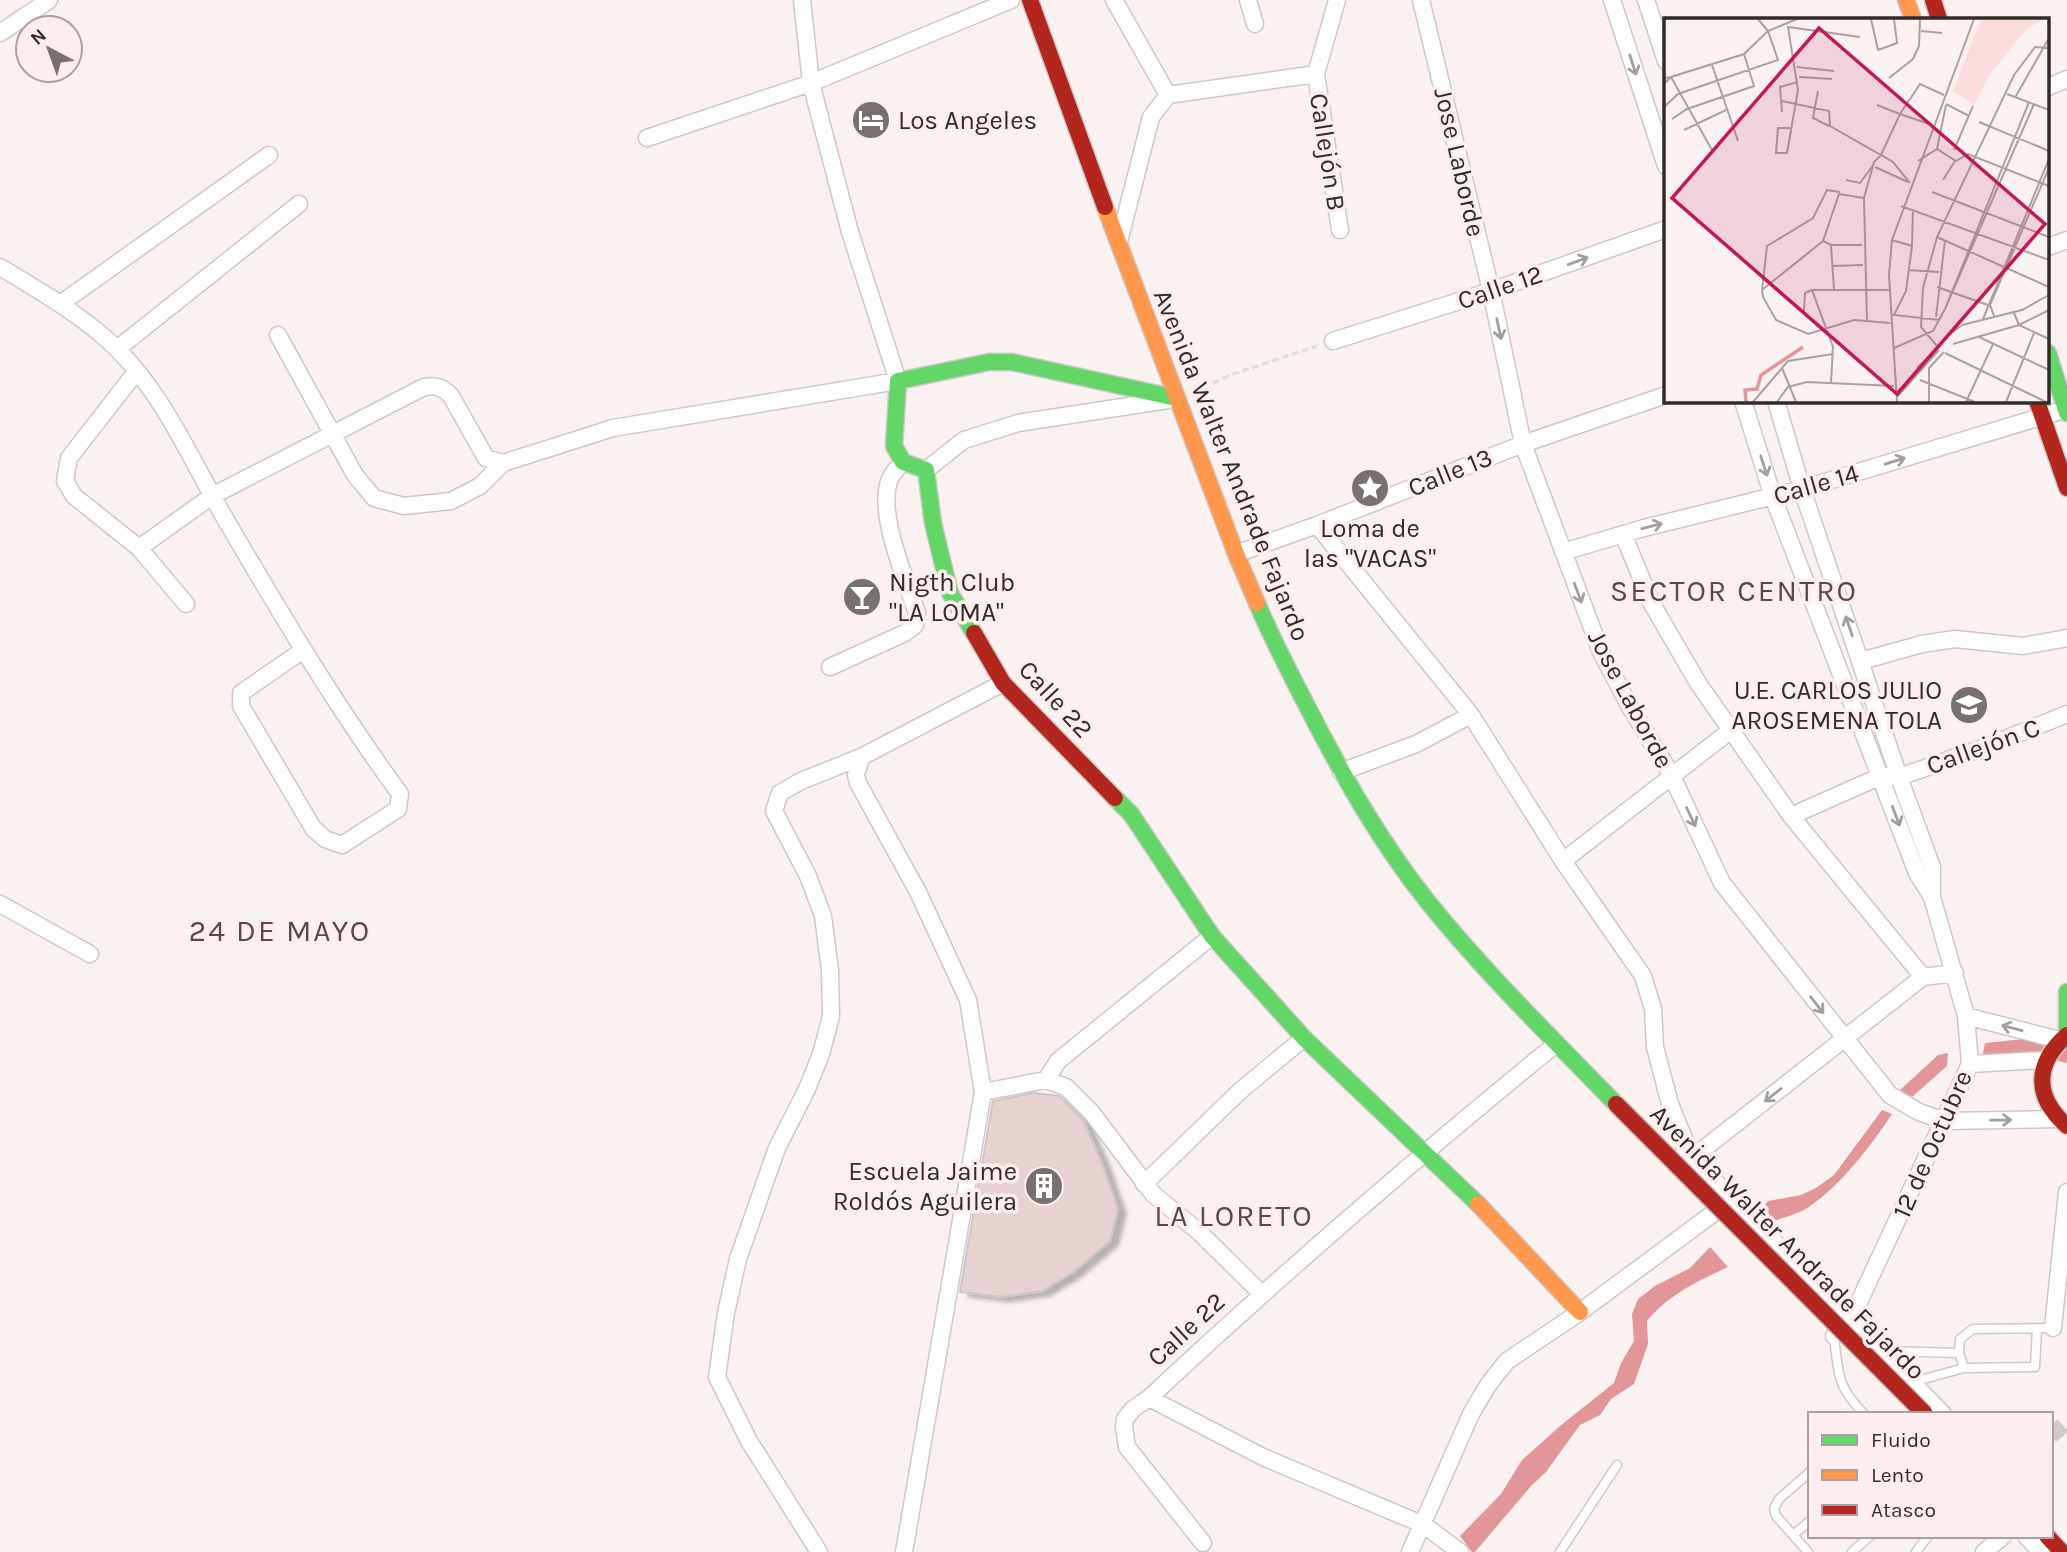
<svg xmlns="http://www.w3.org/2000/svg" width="2067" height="1552" font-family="Karla,sans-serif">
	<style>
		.water { fill: #e29697 }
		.building { fill: #e7d2d1; stroke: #ccc6c5; stroke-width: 2; filter: url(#shadow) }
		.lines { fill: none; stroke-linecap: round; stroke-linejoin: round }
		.street-tunnel { stroke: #d2cac9; stroke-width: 16; stroke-dasharray: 16 8; stroke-linecap: butt }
		.lane-casing { stroke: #cec8c7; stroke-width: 11 }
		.street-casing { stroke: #cec8c7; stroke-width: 19 }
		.fast-casing { stroke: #cec8c7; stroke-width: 19 }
		.slow-casing { stroke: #cec8c7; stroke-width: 19 }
		.jam-casing { stroke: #cec8c7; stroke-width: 19 }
		.path { stroke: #e0dede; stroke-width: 3.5; stroke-dasharray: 7 3.5; stroke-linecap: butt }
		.lane { stroke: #fefdfd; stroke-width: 8 }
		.street { stroke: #fefdfd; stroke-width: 16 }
		.fast { stroke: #63d668; stroke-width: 16 }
		.slow { stroke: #ff974d; stroke-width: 16 }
		.jam { stroke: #b3261e; stroke-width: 16 }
		.jam-bridge-casing { stroke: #beaead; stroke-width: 19; stroke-linecap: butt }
		.jam-bridge { stroke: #b3261e; stroke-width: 16 }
		.oneway { stroke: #a29e9e }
		.labels { text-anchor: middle; stroke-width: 7; stroke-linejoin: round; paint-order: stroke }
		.poi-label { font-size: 26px; fill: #312b2b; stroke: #fdeeed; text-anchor: start }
		.street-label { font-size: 26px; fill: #312b2b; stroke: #fdeeed }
		.quarter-label { font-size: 30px; letter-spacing: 2px; fill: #564949; stroke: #fdeeed }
		.inset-river { fill: none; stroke: #e29697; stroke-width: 3.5 }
		.inset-road { fill: none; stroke: #aaa2a1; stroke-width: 2 }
		.view { fill: #c2185b; fill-opacity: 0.15; stroke: #c2185b; stroke-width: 3.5 }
		.inset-edge { fill: none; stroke: #312b2b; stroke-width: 3.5 }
	</style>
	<defs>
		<filter id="shadow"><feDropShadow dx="8" dy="4.5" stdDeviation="2" flood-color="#0004"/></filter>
	</defs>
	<rect width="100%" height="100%" fill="#faf2f0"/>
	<path class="water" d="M 2024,1039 L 2067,1048 L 2067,1063 L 2024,1053 L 1981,1063 L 1985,1043 Z
		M 1948,1053 L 1947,1066 L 1912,1097 L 1900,1090 L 1938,1055 Z
		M 1882,1110 L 1892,1114 C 1870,1147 1843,1183 1809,1207 C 1800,1213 1786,1217 1774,1221 L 1761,1210 L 1768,1201 L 1801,1195 L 1816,1188 L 1834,1175 Z
		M 1710,1247 L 1728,1267 C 1698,1281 1668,1295 1647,1321 L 1648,1344 L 1634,1384 L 1611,1399 L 1600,1415 L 1580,1425 L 1546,1472 L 1531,1486 L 1475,1552 L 1472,1552 L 1460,1536 L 1501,1494 L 1522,1460 L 1560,1426 L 1614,1383 L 1621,1363 L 1634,1341 L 1632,1314 L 1638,1299 L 1655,1286 L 1690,1268 Z"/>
	<path class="building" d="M 1034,1093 L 1059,1096 L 1083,1120 L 1102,1163 L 1118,1209 L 1110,1241 L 1072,1273 L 1042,1291 L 1002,1297 L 960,1292 L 993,1101 Z"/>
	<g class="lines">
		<path class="street-tunnel" d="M 2051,1436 L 2067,1422"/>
		<defs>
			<path id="lane" d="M 2037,1329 L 2035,1367 L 1964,1368 L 1959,1353 L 1960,1339 L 1973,1329 L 2053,1328
				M 1834,1337 C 1839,1375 1836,1385 1864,1414
				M 1885,1351 L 1959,1353
				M 1913,1382 L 1964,1368
				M 1793,1535 L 1810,1521
				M 1560,1552 L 1617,1465
				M 1808,1552 L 1776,1516 L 1774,1509 L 1779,1499 L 1810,1472
				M 1852,1552 L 1870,1536
				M 1916,1552 L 1928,1536"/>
			<path id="street" d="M 1114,0 L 1168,95
				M 1248,0 L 1255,24
				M 1421,0 L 1491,291 L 1523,444 L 1601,652 L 1630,707 L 1671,774 L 1722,883 L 1890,1095 L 1919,1112 L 1945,1121 L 2057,1119
				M 1612,0 L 1666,166
				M 1646,0 L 1666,61
				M 0,33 L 49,0
				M 1316,74 L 1340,230
				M 2048,87 L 2067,79
				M 647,138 L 811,83 L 802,0
				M 1119,242 L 1151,117 L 1168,95 L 1316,74 L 1337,0
				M 2048,247 L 2067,240
				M 0,267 C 38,290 87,318 118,350 C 164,396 191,459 223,515 C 279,611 335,705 400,794 L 398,809 L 342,845 L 325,839 L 313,828 L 241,706 L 241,693 L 302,651
				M 60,304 L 269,155
				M 278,335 L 355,475 L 374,498 L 404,506 L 451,501 L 480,486 L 503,463
				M 1333,341 L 1491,291 L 1666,229
				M 117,349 L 299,204
				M 136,372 L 69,458 L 65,481 L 74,496 L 139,548 L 186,604
				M 1743,401 L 1773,497 L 1917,873 L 1932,897 L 1932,867 L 1899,777 L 1802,489 L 1776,401
				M 926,470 L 964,440 L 1018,423 L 1168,400
				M 1317,525 L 1471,715
				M 1623,534 L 1652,604 L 1698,683 L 1791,816 L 1923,977
				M 139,548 L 212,496 L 424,387 C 436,385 443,387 451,396 L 486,458 L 503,463 L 613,428 L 898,381 L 850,232 L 811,83 L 1011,0
				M 1563,552 L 1644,528 L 1802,489 L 2067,409
				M 1236,554 L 1317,525 L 1523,444 L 1666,395
				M 1861,661 L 1922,644 L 1955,639 L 2023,646 L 2067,638
				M 830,667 L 905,633 L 915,625 L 917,613 C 906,580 876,511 890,479 C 892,473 899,467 903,462
				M 1341,772 L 1416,744 L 1471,715 L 1563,861 L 1643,976 L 1653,1009 L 1655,1047 L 1670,1104 L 1692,1158 L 1923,977 L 1955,973
				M 1791,816 L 1881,776 L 1899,777 L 1983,748 L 2067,714
				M 1563,861 L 1731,730
				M 0,904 L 90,954
				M 1966,1016 L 2059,1040
				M 1970,1064 L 2045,1060
				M 1046,1080 L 1066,1087 L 1092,1113 L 1153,1194 L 1199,1232 L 1261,1293
				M 983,1092 L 1046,1080 L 1058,1061 L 1212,936
				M 1684,1152 L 1692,1158 L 1943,1414
				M 1144,1184 L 1240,1091 L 1304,1038
				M 2053,1328 L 2067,1192
				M 1834,1336 L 1851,1319 L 1970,1064 L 1966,1016 L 1932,897
				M 1149,1398 L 1133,1409 L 1125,1419 L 1124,1427 L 1127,1447 L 1203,1543
				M 2026,1536 L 2041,1552
				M 819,1552 L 749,1441 L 717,1377 L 726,1313 L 738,1259 L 777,1148 L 807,1089 L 821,1054 L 831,1016 L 830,971 L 823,916 L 808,876 L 774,811 L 780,793 L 801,781 L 861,757
				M 904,1552 L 983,1092 L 968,1000 L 918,892 L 858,783 L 856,775 L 861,757 L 1003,683
				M 1410,1552 L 1471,1414 L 1488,1385 L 1507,1361 L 1580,1312 L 1711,1215
				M 1460,1552 L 1424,1525 L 1263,1457 L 1149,1398 C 1281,1275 1417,1157 1556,1044
				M 1984,1552 L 2003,1536"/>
			<path id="fast" d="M 2048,353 L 2067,413
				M 1257,603 C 1272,639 1290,673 1308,708 C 1343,776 1380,842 1428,902 C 1486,974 1552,1038 1616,1104
				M 974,633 L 950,593 L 933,523 L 926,470 L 903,462 L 894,446 L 898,381 L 989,362 L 1012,362 L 1176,398
				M 1115,798 L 1131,814 L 1212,936 L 1304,1038 L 1478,1204
				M 2067,992 L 2067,1035"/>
			<path id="slow" d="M 1906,0 L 1913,19
				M 1105,207 L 1236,554 L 1257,603
				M 1478,1204 L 1580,1312"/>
			<path id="jam" d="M 1030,0 L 1105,207
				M 1933,0 L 1939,19
				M 2037,401 L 2067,488
				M 974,633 L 1003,683 L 1115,798
				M 2067,1035 C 2034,1064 2034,1097 2067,1126
				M 2047,1536 L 2062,1552"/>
		</defs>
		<use href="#lane" class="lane-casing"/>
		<use href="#street" class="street-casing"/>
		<use href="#fast" class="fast-casing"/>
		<use href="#slow" class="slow-casing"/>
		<use href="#jam" class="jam-casing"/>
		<path class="path" d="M 1213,383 L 1233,374 L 1317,346"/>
		<use href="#lane" class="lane"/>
		<use href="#street" class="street"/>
		<use href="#fast" class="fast"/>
		<use href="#slow" class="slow"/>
		<use href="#jam" class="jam"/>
		<defs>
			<path id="jam-bridge" d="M 1616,1104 L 1925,1414"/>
		</defs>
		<use href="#jam-bridge" class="jam-bridge-casing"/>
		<use href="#jam-bridge" class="jam-bridge"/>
	</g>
	<defs><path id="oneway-shaft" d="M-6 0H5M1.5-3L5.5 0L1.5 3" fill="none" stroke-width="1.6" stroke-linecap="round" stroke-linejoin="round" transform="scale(1.75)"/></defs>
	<g class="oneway">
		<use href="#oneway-shaft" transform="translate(1633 65) rotate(72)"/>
		<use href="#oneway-shaft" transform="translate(1578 261) rotate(-20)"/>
		<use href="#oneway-shaft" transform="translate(1499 329) rotate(78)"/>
		<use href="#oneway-shaft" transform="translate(1895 461) rotate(-17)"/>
		<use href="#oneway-shaft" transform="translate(1764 466) rotate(72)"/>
		<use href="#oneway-shaft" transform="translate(1652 526) rotate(-14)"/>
		<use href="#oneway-shaft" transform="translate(1578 593) rotate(69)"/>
		<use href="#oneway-shaft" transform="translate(1849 626) rotate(-109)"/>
		<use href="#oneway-shaft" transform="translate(1896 816) rotate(69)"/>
		<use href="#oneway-shaft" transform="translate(1691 817) rotate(65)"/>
		<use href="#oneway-shaft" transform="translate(1817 1005) rotate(52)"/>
		<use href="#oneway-shaft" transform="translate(2012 1028) rotate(-165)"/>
		<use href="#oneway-shaft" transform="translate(1773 1095) rotate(142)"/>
		<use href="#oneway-shaft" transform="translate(2001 1120) rotate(-1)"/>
	</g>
	<defs>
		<symbol id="hotel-disc" viewBox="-11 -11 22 22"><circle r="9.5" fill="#777170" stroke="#fdeeed"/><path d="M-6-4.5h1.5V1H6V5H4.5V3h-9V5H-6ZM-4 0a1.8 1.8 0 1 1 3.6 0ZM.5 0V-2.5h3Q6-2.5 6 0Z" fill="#fff"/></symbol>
		<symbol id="sight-disc" viewBox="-11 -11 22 22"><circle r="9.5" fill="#777170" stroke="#fdeeed"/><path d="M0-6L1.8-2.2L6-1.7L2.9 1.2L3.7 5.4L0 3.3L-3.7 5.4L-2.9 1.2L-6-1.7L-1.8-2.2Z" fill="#fff"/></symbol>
		<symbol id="bar-disc" viewBox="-11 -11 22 22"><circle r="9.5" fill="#777170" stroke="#fdeeed"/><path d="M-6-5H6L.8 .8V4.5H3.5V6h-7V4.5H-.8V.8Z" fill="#fff"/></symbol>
		<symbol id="school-disc" viewBox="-11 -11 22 22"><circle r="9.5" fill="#777170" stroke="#fdeeed"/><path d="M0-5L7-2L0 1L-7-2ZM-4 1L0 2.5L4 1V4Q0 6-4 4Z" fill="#fff"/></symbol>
		<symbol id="building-disc" viewBox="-11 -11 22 22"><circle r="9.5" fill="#777170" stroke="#fdeeed"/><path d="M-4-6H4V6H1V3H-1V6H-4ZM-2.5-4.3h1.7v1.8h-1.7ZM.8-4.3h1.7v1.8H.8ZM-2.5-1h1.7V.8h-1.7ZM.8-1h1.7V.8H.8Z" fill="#fff"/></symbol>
	</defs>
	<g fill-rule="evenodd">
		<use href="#hotel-disc" x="849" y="98" width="44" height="44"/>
		<use href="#sight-disc" x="1348" y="466" width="44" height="44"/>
		<use href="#bar-disc" x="840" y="575" width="44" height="44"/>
		<use href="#school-disc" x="1947" y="683" width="44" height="44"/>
		<use href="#building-disc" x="1022" y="1164" width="44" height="44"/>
	</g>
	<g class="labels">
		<g class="poi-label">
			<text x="898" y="129">Los Angeles</text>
			<text x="1370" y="537" text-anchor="middle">Loma de<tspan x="1370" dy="30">las "VACAS"</tspan></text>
			<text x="889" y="591">Nigth Club<tspan x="889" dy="30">"LA LOMA"</tspan></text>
			<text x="1942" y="699" text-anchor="end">U.E. CARLOS JULIO<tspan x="1942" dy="30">AROSEMENA TOLA</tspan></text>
			<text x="1017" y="1180" text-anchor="end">Escuela Jaime<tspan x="1017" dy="30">Roldós Aguilera</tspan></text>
		</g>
		<g class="street-label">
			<text transform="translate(1328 152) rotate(81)" y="9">Callejón B</text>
			<text transform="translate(1460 162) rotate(77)" y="9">Jose Laborde</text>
			<text transform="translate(1500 287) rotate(-19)" y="9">Calle 12</text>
			<text transform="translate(1232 465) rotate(68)" y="9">Avenida Walter Andrade Fajardo</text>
			<text transform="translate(1450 472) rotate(-22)" y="9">Calle 13</text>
			<text transform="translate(1816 484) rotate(-16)" y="9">Calle 14</text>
			<text transform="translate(1056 699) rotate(47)" y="9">Calle 22</text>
			<text transform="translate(1631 699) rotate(62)" y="9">Jose Laborde</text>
			<text transform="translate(1983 746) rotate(-20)" y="9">Callejón C</text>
			<text transform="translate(1932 1144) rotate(-66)" y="9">12 de Octubre</text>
			<text transform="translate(1788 1242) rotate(45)" y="9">Avenida Walter Andrade Fajardo</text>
			<text transform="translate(1186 1329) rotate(-43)" y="9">Calle 22</text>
		</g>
		<g class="quarter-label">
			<text x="1734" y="601">SECTOR CENTRO</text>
			<text x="280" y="941">24 DE MAYO</text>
			<text x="1234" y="1226">LA LORETO</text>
		</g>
	</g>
	<g transform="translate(1664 18)">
		<rect width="385" height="385" fill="#faf2f0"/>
		<path d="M 317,1 L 377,2 L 362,12 L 326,56 L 310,87 L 289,73 Z" fill="#fadddc"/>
		<path class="inset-river" d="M 82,384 L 81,372 L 93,371 L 97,357 L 139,329"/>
		<path class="inset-road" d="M 207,1 L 214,32 L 233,25 L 230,1M 257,13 L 278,15M 48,47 L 74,123M 133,49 L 170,53M 135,59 L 168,61M 0,60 L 7,59 L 48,132M 225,60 L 249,41 L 255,28 L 256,1M 0,66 L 7,59 L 80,36 L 104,13 L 94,1M 154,73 L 149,100 L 165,108M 343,76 L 385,92M 352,78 L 385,20M 118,83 L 165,93 L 166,108 L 217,137 L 236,96 L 268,107M 365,84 L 281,291 L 370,86M 282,86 L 305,98M 213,87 L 236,96 L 256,66 L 280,77M 0,89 L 14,76 L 114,42 L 104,13 L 133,1M 118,94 L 116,69 L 134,64M 8,101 L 23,91 L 90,68 L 80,36M 315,104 L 385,133M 126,110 L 114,110 L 112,135 L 123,135 L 134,72 L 124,9 L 196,19M 20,112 L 62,92M 273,131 L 282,87M 290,132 L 309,88M 254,143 L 273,131 L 292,143 L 304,136 L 385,168M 211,149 L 244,164M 182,162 L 196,165 L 210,146M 279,162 L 291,143M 268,174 L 385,219M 200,180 L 175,176 L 159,223 L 98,272 L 99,279 L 112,302 L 144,316 L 190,302 L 226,305M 237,188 L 385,242M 273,219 L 385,269M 228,222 L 248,228 L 242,273 L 230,297 L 276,302M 159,223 L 167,227 L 198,227M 167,227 L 170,271M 248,228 L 249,192M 168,248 L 199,247M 244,252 L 275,254M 273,269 L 324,287M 98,272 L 103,228 L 149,200 L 163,172 L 176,174M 140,293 L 141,275 L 148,272M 350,295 L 355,307 L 385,321M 330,298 L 326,287 L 385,150M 272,299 L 281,222M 319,301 L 385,141M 203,303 L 200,180 L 210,144 L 217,137 L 229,144 L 246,165M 282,319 L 298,307 L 358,292 L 385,277M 315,319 L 385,352M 289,326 L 355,307 L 385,292M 273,328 L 257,309 L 259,270 L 273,219 L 350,57 L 371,29 L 385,30M 230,330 L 269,313 L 281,291M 281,335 L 382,384M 118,350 L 124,343 L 169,336M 253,350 L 270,334M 256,362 L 311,384M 167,365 L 169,329 L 148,272 L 226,272M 233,379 L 275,332M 89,384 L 118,350 L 132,384M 113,384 L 124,369 L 143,364 L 230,368M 233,384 L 225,257 L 228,222 L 310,1M 265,384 L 265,350 L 280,334M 302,384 L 329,326M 342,384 L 370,315"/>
		<path class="view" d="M 155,10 L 381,206 L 233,376 L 8,180 Z"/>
		<rect width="385" height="385" class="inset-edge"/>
	</g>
	<rect x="1808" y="1412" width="245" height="126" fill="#fdeeed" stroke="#aba09f" stroke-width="2"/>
	<rect x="1822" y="1435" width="35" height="10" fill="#63d668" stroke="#aba09f" stroke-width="2"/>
	<text x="1871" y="1447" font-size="21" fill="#312b2b">Fluido</text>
	<rect x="1822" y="1470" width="35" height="10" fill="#ff974d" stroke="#aba09f" stroke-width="2"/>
	<text x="1871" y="1482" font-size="21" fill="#312b2b">Lento</text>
	<rect x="1822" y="1505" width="35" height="10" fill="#b3261e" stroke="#aba09f" stroke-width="2"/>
	<text x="1871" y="1517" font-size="21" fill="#312b2b">Atasco</text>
	<g transform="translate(49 49) rotate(319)"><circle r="33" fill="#fdeeed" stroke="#aba09f" stroke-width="2"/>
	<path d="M0-5L12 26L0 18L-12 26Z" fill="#777170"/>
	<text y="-10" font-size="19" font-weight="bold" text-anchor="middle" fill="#312b2b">N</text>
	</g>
</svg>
